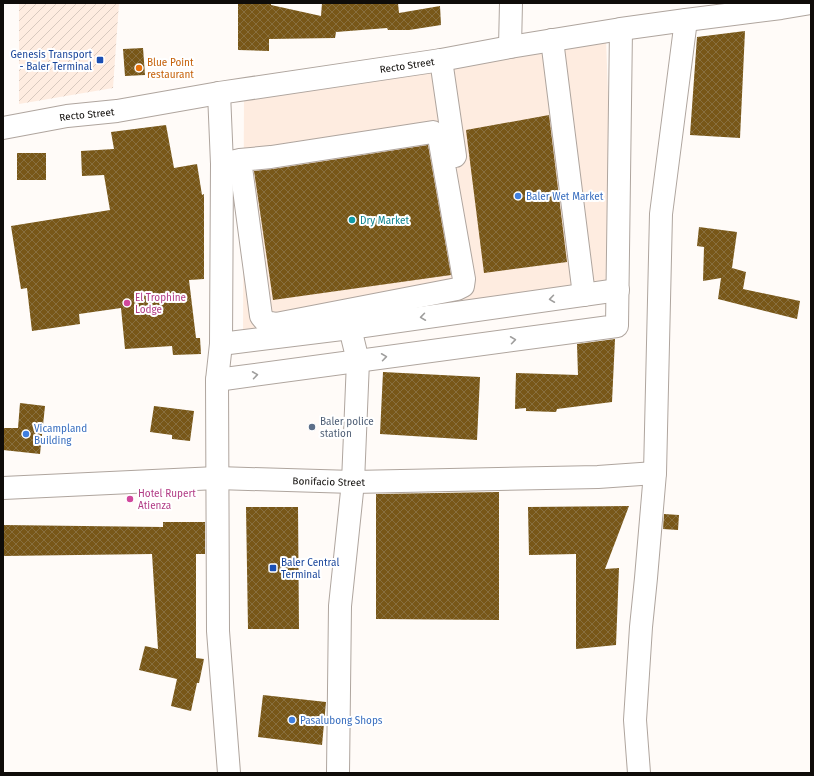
<svg xmlns="http://www.w3.org/2000/svg" width="814" height="776" font-family="'Fira Sans',sans-serif">
	<style>
		.built { fill: #feece0 }
		.industrial { fill: url(#industrial-furrows) }
		.building { fill: url(#building-cross-hatch) }
		.lines { fill: none; stroke-linecap: round; stroke-linejoin: round }
		.minor-casing { stroke: #afa59e; stroke-width: 24 }
		.minor { stroke: #fff; stroke-width: 22 }
		.oneway { stroke: #9f9e9d }
		.transit-dot { fill: #1a4fb4; stroke: #fff; stroke-width: 1.5 }
		.food-dot { fill: #e8710a; stroke: #fff; stroke-width: 1.5 }
		.shop-dot { fill: #3f7fe0; stroke: #fff; stroke-width: 1.5 }
		.culture-dot { fill: #0f9aa8; stroke: #fff; stroke-width: 1.5 }
		.hotel-dot { fill: #d1479c; stroke: #fff; stroke-width: 1.5 }
		.service-dot { fill: #5c6f8a; stroke: #fff; stroke-width: 1.5 }
		.labels { text-anchor: middle; stroke-width: 4; stroke-linejoin: round; paint-order: stroke }
		.transit-label { font-size: 10px; fill: #164399; stroke: #fff; text-anchor: end }
		.food-label { font-size: 10px; fill: #c56008; stroke: #fff; text-anchor: start }
		.street-label { font-size: 10px; fill: #0f0c09; stroke: #fff }
		.shop-label { font-size: 10px; fill: #366cbe; stroke: #fff; text-anchor: start }
		.culture-label { font-size: 10px; fill: #0d838f; stroke: #fff; text-anchor: start }
		.hotel-label { font-size: 10px; fill: #b23c85; stroke: #fff; text-anchor: start }
		.service-label { font-size: 10px; fill: #4e5e75; stroke: #fff; text-anchor: start }
	</style>
	<defs>
		<pattern id="industrial-furrows" width="10" height="10" patternUnits="userSpaceOnUse"><rect width="10" height="10" fill="#feece0"/><path d="M-1 1l2-2M0 10L10 0M9 11l2-2" fill="none" stroke="#d8c9bf"/></pattern>
		<pattern id="building-cross-hatch" width="8" height="8" patternUnits="userSpaceOnUse"><rect width="8" height="8" fill="#785718"/><path d="M0 0l8 8M0 8l8-8" fill="none" stroke="#886f3f"/></pattern>
	</defs>
	<rect width="100%" height="100%" fill="#fffbf8"/>
	<path class="built" d="M 606,39 L 615,285 L 243,343 L 244,93 Z"/>
	<path class="industrial" d="M 19,3 L 119,3 L 113,88 L 19,104 Z"/>
	<path class="building" d="M 238,3 L 271,3 L 271,5 L 321,16 L 322,3 L 398,3 L 399,13 L 440,6 L 441,25 L 409,30 L 388,30 L 387,28 L 336,32 L 335,38 L 269,39 L 269,51 L 238,50 Z
		M 745,31 L 740,138 L 690,135 L 697,37 Z
		M 143,48 L 145,75 L 125,76 L 123,49 Z
		M 549,115 L 567,262 L 484,273 L 466,130 Z
		M 166,125 L 174,168 L 197,164 L 202,195 L 204,194 L 204,279 L 189,280 L 196,338 L 200,338 L 201,354 L 173,355 L 172,346 L 125,349 L 121,308 L 79,314 L 80,324 L 32,331 L 27,288 L 21,289 L 11,226 L 110,210 L 104,175 L 82,176 L 81,151 L 114,149 L 111,132 Z
		M 428,145 L 451,275 L 273,300 L 254,171 L 273,169 Z
		M 17,153 L 46,153 L 46,180 L 17,180 Z
		M 699,227 L 737,232 L 732,268 L 746,272 L 743,289 L 800,301 L 797,319 L 718,299 L 721,278 L 703,281 L 704,247 L 697,246 Z
		M 615,339 L 612,402 L 557,409 L 556,412 L 526,411 L 526,408 L 515,409 L 516,373 L 578,375 L 577,344 Z
		M 383,372 L 480,377 L 477,440 L 380,434 Z
		M 20,403 L 45,406 L 40,454 L 3,450 L 3,428 L 18,428 Z
		M 154,406 L 194,411 L 190,441 L 172,439 L 172,435 L 150,432 Z
		M 499,492 L 499,620 L 376,619 L 376,494 Z
		M 629,506 L 605,569 L 619,568 L 616,645 L 576,649 L 576,554 L 529,555 L 528,507 Z
		M 246,507 L 298,507 L 299,629 L 248,629 Z
		M 664,514 L 679,515 L 678,530 L 663,529 Z
		M 163,522 L 205,522 L 205,554 L 196,554 L 196,658 L 204,659 L 199,683 L 197,683 L 191,711 L 171,706 L 177,679 L 139,670 L 145,646 L 158,649 L 152,554 L 3,556 L 3,525 L 163,527 Z
		M 263,695 L 326,702 L 322,745 L 258,737 Z"/>
	<g class="lines">
		<defs>
			<g id="minor">
				<path d="M 552,40 L 584,295"/>
				<path d="M 510,47 L 511,3"/>
				<path d="M 441,60 L 455,156"/>
				<path d="M 219,93 L 222,164 L 221,344 L 217,380 L 218,631 L 229,773"/>
				<path id="s1" d="M 3,128 L 67,116 L 117,111 L 219,93 L 441,60 L 510,47 L 621,29 L 686,20 L 781,8 L 811,3"/>
				<path d="M 222,164 L 240,160 L 271,157 L 433,132 L 439,137 L 464,279 L 463,286 L 457,289 L 276,324 L 266,322 L 261,316 L 240,160"/>
				<path d="M 221,344 L 350,328 L 618,290"/>
				<path d="M 217,380 L 617,326 L 621,29"/>
				<path id="s2" d="M 3,488 L 217,478 L 353,482 L 598,477 L 655,473"/>
				<path d="M 338,773 L 340,606 L 353,482 L 358,361 L 350,328"/>
				<path d="M 639,773 L 635,720 L 641,627 L 646,578 L 655,473 L 661,214 L 686,20"/>
			</g>
		</defs>
		<use href="#minor" class="minor-casing"/>
		<use href="#minor" class="minor"/>
	</g>
	<defs><path id="oneway-chevron" d="M-2-3.5L2.5 0L-2 3.5" fill="none" stroke-width="1.6" stroke-linecap="round" stroke-linejoin="round"/></defs>
	<g class="oneway">
		<use href="#oneway-chevron" transform="translate(552 299) rotate(172)"/>
		<use href="#oneway-chevron" transform="translate(423 317) rotate(172)"/>
		<use href="#oneway-chevron" transform="translate(513 340) rotate(-8)"/>
		<use href="#oneway-chevron" transform="translate(384 357) rotate(-8)"/>
		<use href="#oneway-chevron" transform="translate(255 375) rotate(-8)"/>
	</g>
	<g class="transit-dot">
		<rect x="96" y="56" width="8" height="8" rx="2"/>
		<rect x="269" y="564" width="8" height="8" rx="2"/>
	</g>
	<circle class="food-dot" cx="139" cy="68" r="4"/>
	<g class="shop-dot">
		<circle cx="518" cy="196" r="4"/>
		<circle cx="26" cy="434" r="4"/>
		<circle cx="292" cy="720" r="4"/>
	</g>
	<circle class="culture-dot" cx="352" cy="220" r="4"/>
	<g class="hotel-dot">
		<circle cx="127" cy="303" r="4"/>
		<circle cx="130" cy="499" r="4"/>
	</g>
	<circle class="service-dot" cx="312" cy="427" r="4"/>
	<g class="labels">
		<g class="transit-label">
			<text x="92" y="58">Genesis Transport<tspan x="92" dy="12">- Baler Terminal</tspan></text>
			<text x="281" y="566" text-anchor="start">Baler Central<tspan x="281" dy="12">Terminal</tspan></text>
		</g>
		<g class="food-label">
			<text x="147" y="66">Blue Point<tspan x="147" dy="12">restaurant</tspan></text>
		</g>
		<g class="street-label">
			<text dy="4" stroke="none"><textPath href="#s1" startOffset="409">Recto Street</textPath></text>
			<text dy="4" stroke="none"><textPath href="#s1" startOffset="85">Recto Street</textPath></text>
			<text dy="4" stroke="none"><textPath href="#s2" startOffset="326">Bonifacio Street</textPath></text>
		</g>
		<g class="shop-label">
			<text x="526" y="200">Baler Wet Market</text>
			<text x="34" y="432">Vicampland<tspan x="34" dy="12">Building</tspan></text>
			<text x="300" y="724">Pasalubong Shops</text>
		</g>
		<g class="culture-label">
			<text x="360" y="224">Dry Market</text>
		</g>
		<g class="hotel-label">
			<text x="135" y="301">El Trophine<tspan x="135" dy="12">Lodge</tspan></text>
			<text x="138" y="497">Hotel Rupert<tspan x="138" dy="12">Atienza</tspan></text>
		</g>
		<g class="service-label">
			<text x="320" y="425">Baler police<tspan x="320" dy="12">station</tspan></text>
		</g>
	</g>
	<rect width="814" height="776" fill="none" stroke="#0f0c09" stroke-width="8"/>
</svg>
